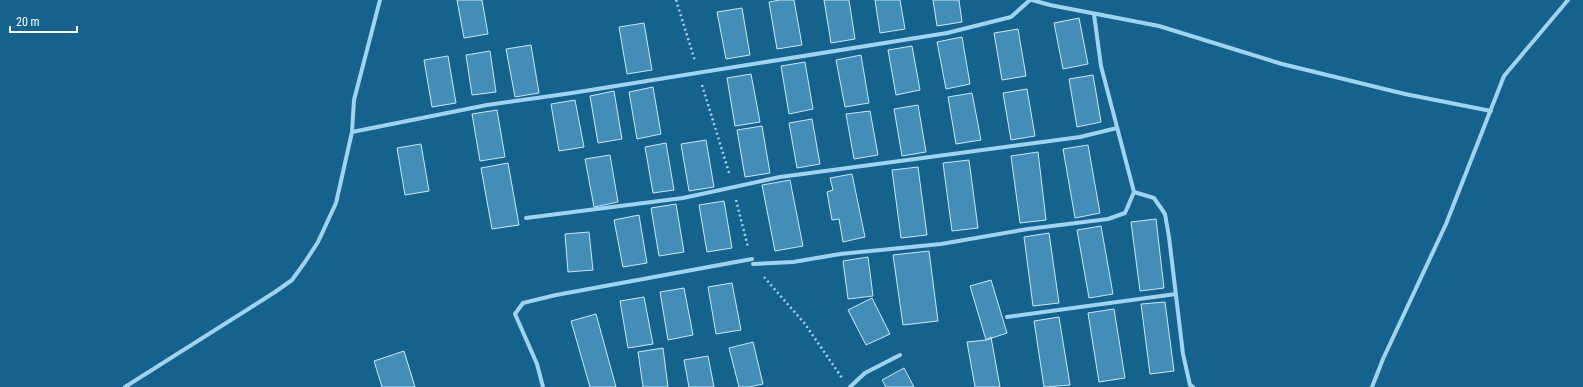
<svg xmlns="http://www.w3.org/2000/svg" width="1583" height="387" font-family="'Roboto Condensed',sans-serif">
	<style>
		.building { fill: #428eb8; stroke: #c6e9fc }
		.lines { fill: none; stroke-linecap: round; stroke-linejoin: round }
		.path { stroke: #9fd4f0; stroke-width: 2.5; stroke-dasharray: 2 3; stroke-linecap: butt }
		.street { stroke: #9fd4f0; stroke-width: 4 }
	</style>
	<rect width="100%" height="100%" fill="#15628e"/>
	<path class="building" d="M 457,0 L 482,0 L 488,34 L 464,38 Z
		M 780,0 L 794,0 L 802,45 L 777,49 L 769,2 Z
		M 824,0 L 849,0 L 855,39 L 831,43 Z
		M 875,0 L 900,0 L 905,29 L 880,33 Z
		M 933,0 L 959,0 L 962,22 L 937,26 Z
		M 742,8 L 750,55 L 726,59 L 717,12 Z
		M 1079,18 L 1088,64 L 1063,69 L 1054,23 Z
		M 644,23 L 652,70 L 627,74 L 619,27 Z
		M 1018,29 L 1026,76 L 1002,80 L 994,33 Z
		M 962,37 L 970,84 L 946,89 L 937,42 Z
		M 531,45 L 539,93 L 515,97 L 506,49 Z
		M 912,46 L 920,90 L 896,95 L 888,50 Z
		M 490,51 L 496,92 L 472,95 L 466,55 Z
		M 861,55 L 869,103 L 845,107 L 836,60 Z
		M 448,56 L 456,103 L 432,107 L 424,60 Z
		M 805,62 L 813,109 L 789,114 L 781,66 Z
		M 751,74 L 760,122 L 735,126 L 727,78 Z
		M 1093,75 L 1101,122 L 1077,127 L 1069,79 Z
		M 653,87 L 661,134 L 637,139 L 629,92 Z
		M 1027,89 L 1035,136 L 1011,140 L 1003,93 Z
		M 614,91 L 622,139 L 598,143 L 590,96 Z
		M 972,93 L 981,140 L 956,144 L 948,97 Z
		M 575,100 L 584,147 L 559,151 L 551,104 Z
		M 918,105 L 926,152 L 902,156 L 894,109 Z
		M 497,110 L 505,157 L 480,161 L 472,114 Z
		M 870,111 L 878,155 L 854,159 L 846,114 Z
		M 812,119 L 820,164 L 797,168 L 789,123 Z
		M 762,126 L 770,173 L 745,177 L 737,130 Z
		M 706,140 L 714,187 L 689,191 L 681,144 Z
		M 666,143 L 674,190 L 653,193 L 645,147 Z
		M 421,144 L 429,191 L 405,195 L 397,148 Z
		M 1088,145 L 1100,213 L 1075,218 L 1063,149 Z
		M 1038,152 L 1046,220 L 1020,223 L 1011,156 Z
		M 610,155 L 618,202 L 594,207 L 585,159 Z
		M 969,160 L 978,228 L 952,231 L 943,163 Z
		M 508,163 L 519,225 L 492,229 L 481,168 Z
		M 918,167 L 927,235 L 901,238 L 892,170 Z
		M 852,174 L 865,237 L 843,242 L 839,219 L 832,220 L 827,192 L 833,190 L 830,178 Z
		M 790,180 L 803,246 L 775,251 L 762,185 Z
		M 724,201 L 732,248 L 707,252 L 699,205 Z
		M 676,204 L 684,252 L 659,256 L 651,208 Z
		M 639,215 L 647,263 L 623,267 L 614,220 Z
		M 1156,219 L 1164,288 L 1140,291 L 1131,222 Z
		M 1101,226 L 1113,294 L 1089,298 L 1077,230 Z
		M 589,232 L 593,270 L 568,272 L 565,234 Z
		M 1049,233 L 1059,303 L 1033,306 L 1024,237 Z
		M 929,251 L 938,321 L 903,325 L 893,255 Z
		M 868,257 L 873,296 L 848,299 L 843,261 Z
		M 991,280 L 1007,333 L 986,340 L 970,286 Z
		M 732,283 L 741,330 L 716,334 L 708,287 Z
		M 684,288 L 693,335 L 668,340 L 660,292 Z
		M 644,297 L 653,344 L 628,348 L 620,301 Z
		M 872,298 L 890,334 L 866,345 L 848,310 Z
		M 1165,302 L 1174,371 L 1150,374 L 1141,304 Z
		M 1114,309 L 1125,378 L 1099,382 L 1088,313 Z
		M 596,314 L 616,387 L 590,387 L 571,321 Z
		M 1059,317 L 1070,385 L 1044,387 L 1034,321 Z
		M 991,337 L 1000,387 L 975,387 L 967,342 L 986,340 Z
		M 753,342 L 763,384 L 749,387 L 739,387 L 729,348 Z
		M 663,348 L 668,387 L 643,387 L 638,352 Z
		M 404,351 L 415,387 L 382,387 L 374,361 Z
		M 708,356 L 714,387 L 689,387 L 684,360 Z
		M 904,368 L 914,387 L 886,387 L 882,380 Z"/>
	<g class="lines">
		<path class="path" d="M 676,0 L 695,61
			M 702,85 L 730,176
			M 736,200 L 748,247
			M 764,277 L 805,324 L 842,378"/>
		<path class="street" d="M 1032,0 L 1050,5 L 1159,26 L 1282,64 L 1405,94 L 1491,111
			M 352,132 L 487,105 L 572,93 L 947,33 L 1011,17 L 1030,0
			M 1134,192 L 1154,198 L 1165,214 L 1169,237 L 1183,354 L 1190,385 L 1193,387
			M 526,218 L 683,198 L 780,177 L 1080,137 L 1117,128
			M 753,264 L 793,262 L 840,254 L 941,244 L 1028,229 L 1108,219 L 1125,213 L 1134,192 L 1101,66 L 1094,14
			M 1007,317 L 1176,294
			M 125,387 L 275,292 L 292,280 L 305,262 L 318,242 L 336,203 L 352,132 L 354,100 L 380,0
			M 543,387 L 537,364 L 515,314 L 523,303 L 556,295 L 752,259
			M 850,387 L 865,373 L 900,355
			M 1372,387 L 1383,359 L 1446,224 L 1504,76 L 1568,0"/>
	</g>
	<path d="M10 26v6h67v-6" fill="none" stroke="#ffffff" stroke-width="2"/>
	<text x="16" y="26" font-size="12" fill="#ffffff" stroke="#15628e" stroke-width="3" paint-order="stroke">20 m</text>
</svg>
